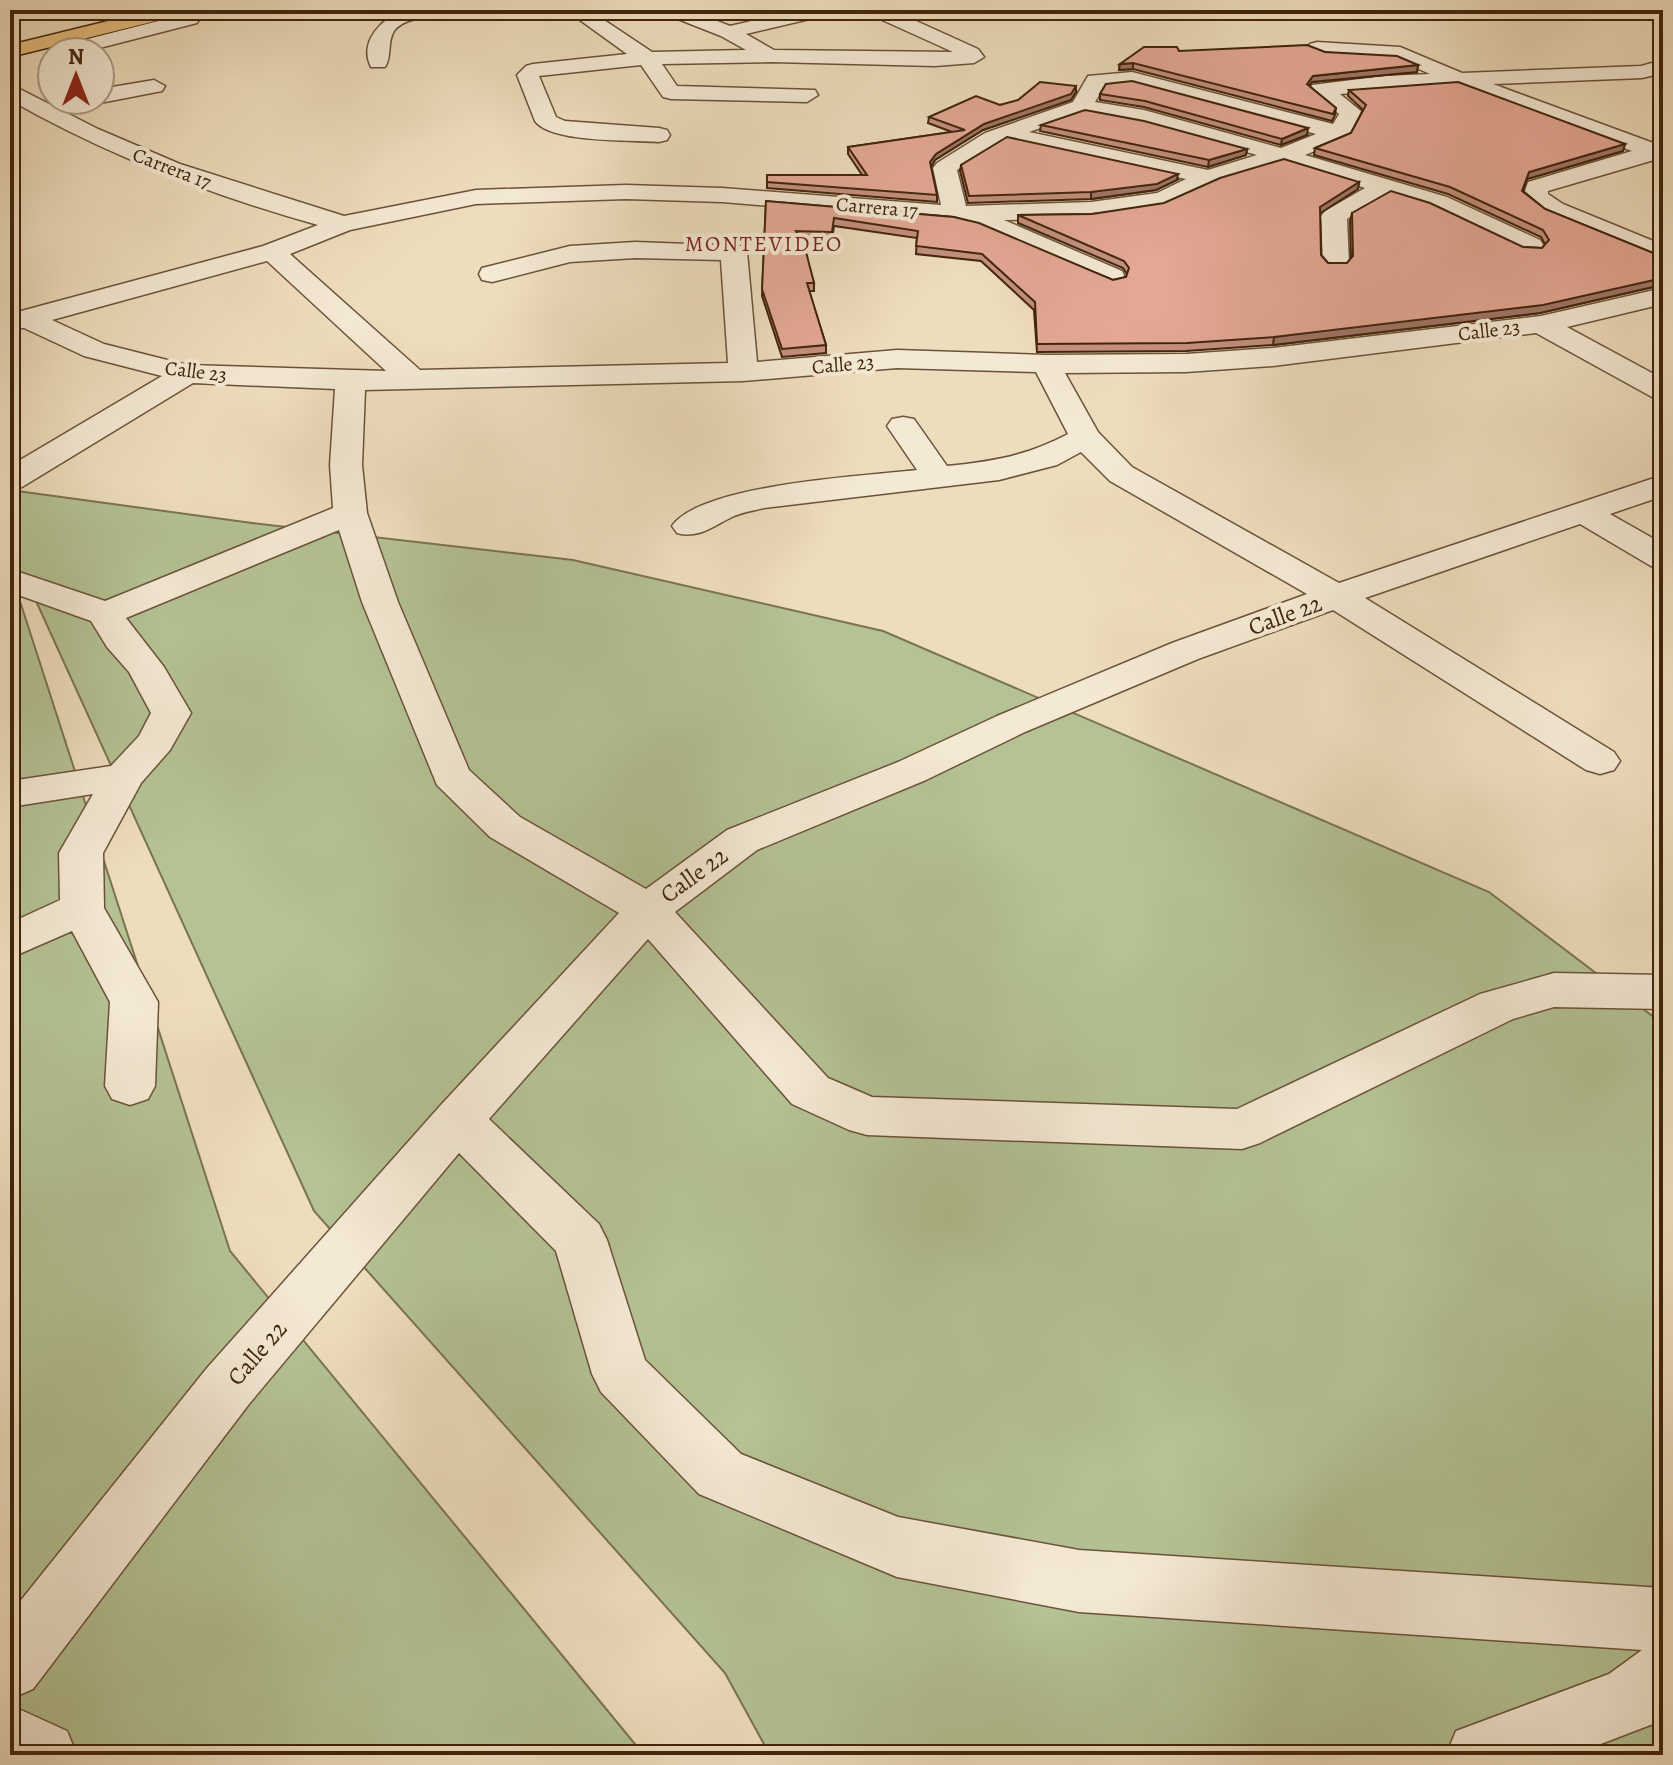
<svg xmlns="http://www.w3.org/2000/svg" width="1673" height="1765" font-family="Alegreya,serif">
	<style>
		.green { fill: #b4c294; stroke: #7a7350; stroke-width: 2 }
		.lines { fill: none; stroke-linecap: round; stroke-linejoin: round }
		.minor-casing { stroke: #6c5238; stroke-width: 3 }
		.highway-casing { stroke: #41240b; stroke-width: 3 }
		.minor { fill: #f4e9d4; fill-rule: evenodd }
		.highway { fill: #e7be7e; fill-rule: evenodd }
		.wall { fill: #c49080; stroke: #41240b; stroke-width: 2 }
		.shaded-wall { fill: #a07668; stroke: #41240b; stroke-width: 2 }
		.building { fill: #e4a895; stroke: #41240b; stroke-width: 2 }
		.labels { text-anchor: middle; stroke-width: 8; stroke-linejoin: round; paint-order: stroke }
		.far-street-label { font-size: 20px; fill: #41240b; stroke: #f4e9d4 }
		.far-neighbourhood-label { font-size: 22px; letter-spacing: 2px; fill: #7a1f14; stroke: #f4e9d4 }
		.street-label { font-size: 24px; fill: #41240b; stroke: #f4e9d4 }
	</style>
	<rect width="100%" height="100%" fill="#eeddbd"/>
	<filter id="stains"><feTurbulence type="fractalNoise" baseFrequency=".0025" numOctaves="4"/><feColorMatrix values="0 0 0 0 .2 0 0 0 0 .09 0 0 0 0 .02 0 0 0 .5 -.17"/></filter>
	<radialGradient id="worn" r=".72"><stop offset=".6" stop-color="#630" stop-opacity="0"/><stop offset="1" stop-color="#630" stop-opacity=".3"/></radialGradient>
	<path class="green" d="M 10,490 L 252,523 L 573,560 L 883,631 L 1489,892 L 1663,1024 L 1663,1755 L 770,1755 L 725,1673 L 314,1211 L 31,590 L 10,592 Z
		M 17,592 L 230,1251 L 644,1755 L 10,1755 L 10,595 Z"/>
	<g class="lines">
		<defs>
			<path id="minor" d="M 184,10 L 204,10 L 197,23 L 84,52 L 52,52 L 52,56 L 49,52 L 52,48 L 182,15 Z
				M 406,10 L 515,10 C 497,29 416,2 394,31 C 387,42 392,57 385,67 L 371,67 C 358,41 383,17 406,10 Z
				M 566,10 L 589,10 L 652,52 L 746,50 L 721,36 L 665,14 L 662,10 L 689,10 L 730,26 L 798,10 L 834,10 L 831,14 L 746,34 L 774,50 L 953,52 L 869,14 L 866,10 L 892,10 L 978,49 L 984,57 L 974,63 L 935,66 L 772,62 L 662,64 L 677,86 L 815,90 L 818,95 L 807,102 L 671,99 L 663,97 L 641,65 L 539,76 L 556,117 L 565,121 L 659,128 L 667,130 L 670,135 L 667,140 L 659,142 C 631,140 551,143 535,121 L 517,75 L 526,66 L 533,64 L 627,54 Z
				M 1317,42 L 1400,47 L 1462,73 L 1641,66 L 1663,60 L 1663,73 L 1642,78 L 1493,84 L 1656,144 L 1663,143 L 1663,162 L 1654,160 L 1548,191 L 1548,194 L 1563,204 L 1663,245 L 1663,262 L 1545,214 L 1523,197 L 1528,182 L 1632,151 L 1457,86 L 1340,94 L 1362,112 L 1347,138 L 1305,155 L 1447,197 L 1540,240 L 1544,246 L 1540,252 L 1522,252 L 1429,207 L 1389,195 L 1347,219 L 1349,262 L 1345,268 L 1327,268 L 1323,262 L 1321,216 L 1325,211 L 1365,188 L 1283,163 L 1218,182 L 1163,207 L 1091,218 L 1004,220 L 1122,271 L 1125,277 L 1122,283 L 1112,285 L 980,228 L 954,221 L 722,202 L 626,199 L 476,204 L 350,230 L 290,254 L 420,370 L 728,363 L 721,260 L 635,258 L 570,262 L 492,282 L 482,280 L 479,274 L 482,268 L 570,246 L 635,242 L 743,246 L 747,252 L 757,362 L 897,350 L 1046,355 L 1186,354 L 1273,348 L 1541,316 L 1663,288 L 1663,304 L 1567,327 L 1663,379 L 1663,400 L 1652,397 L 1536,333 L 1273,366 L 1186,372 L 1065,373 L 1098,432 L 1132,467 L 1339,583 L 1663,475 L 1663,496 L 1610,514 L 1663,544 L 1663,569 L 1651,566 L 1580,524 L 1365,598 L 1614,752 L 1620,761 L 1614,770 L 1600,774 L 1586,770 L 1333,610 L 1198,659 L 1025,732 L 926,780 L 757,850 L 675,912 L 828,1078 L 872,1097 L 1237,1109 L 1480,994 L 1554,973 L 1663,975 L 1663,1009 L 1554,1007 L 1513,1019 L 1260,1143 L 1242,1149 L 867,1135 L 849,1130 L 792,1104 L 648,939 L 489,1119 L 599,1224 L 607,1240 L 645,1360 L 741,1454 L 898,1517 L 1079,1550 L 1663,1588 L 1663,1716 L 1653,1724 L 1572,1755 L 1446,1755 L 1456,1731 L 1609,1674 L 1642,1650 L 1079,1612 L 897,1577 L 699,1494 L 601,1392 L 592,1374 L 556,1251 L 459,1153 L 249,1404 L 33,1689 L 10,1699 L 10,1614 L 207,1368 L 440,1106 L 619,913 L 490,837 L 437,785 L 362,602 L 339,530 L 126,618 L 164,667 L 191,713 L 170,750 L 141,783 L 103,853 L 104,908 L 158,1002 L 155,1086 L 148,1099 L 130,1105 L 112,1099 L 105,1086 L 110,1002 L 72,931 L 10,958 L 10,923 L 60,900 L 59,853 L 93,794 L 10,807 L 10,781 L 111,766 L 139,736 L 151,713 L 129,672 L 107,647 L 91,621 L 10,592 L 10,569 L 105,601 L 333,508 L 330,465 L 335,389 L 193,383 L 22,487 L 10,490 L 10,466 L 162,376 L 84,356 L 24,328 L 10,328 L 10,314 L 263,246 L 318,225 C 210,195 107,155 10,100 L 10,84 L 98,129 L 180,164 L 344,216 L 476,190 L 626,185 L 722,188 L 941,205 L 933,168 L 937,163 L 985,133 L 1073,102 L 1088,76 L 1132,72 L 1333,124 L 1339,114 L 1309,90 L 1312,85 L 1384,76 L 1430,74 L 1396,59 L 1310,52 L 1307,48 L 1310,44 ZM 1132,84 L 1316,134 L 1281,148 L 1144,110 L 1095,102 L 1104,87 ZM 1084,113 L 1144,124 L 1257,155 L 1208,170 L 1029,132 ZM 1006,140 L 1008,141 L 1186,179 L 1157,193 L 1091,202 L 966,206 L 957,170 ZM 267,261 L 386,371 L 187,365 L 104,344 L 52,320 ZM 897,368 L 1036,372 L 1068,434 C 1026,456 994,461 947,466 L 914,419 L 903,417 L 892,419 L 887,426 L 917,470 C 865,476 701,484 672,526 L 677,533 C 699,539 713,526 732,517 C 742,512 753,511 764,508 L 999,480 L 1057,465 L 1081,452 L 1110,481 L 1307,594 L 1172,643 L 997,716 L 898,762 L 727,830 L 646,889 L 520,817 L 469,770 L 398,602 L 367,513 L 362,465 L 365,390 L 743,381 Z
				M 154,80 L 165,86 L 162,91 L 100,103 L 92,100 L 100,100 L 100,89 Z
				M 10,1705 L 67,1731 L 77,1755 L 10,1755 Z"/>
			<path id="highway" d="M 153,10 L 187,10 L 184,14 L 10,57 L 10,45 Z"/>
		</defs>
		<use href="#minor" class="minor-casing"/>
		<use href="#highway" class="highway-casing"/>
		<use href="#minor" class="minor"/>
		<use href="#highway" class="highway"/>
	</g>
	<path class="wall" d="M 1179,51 L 1325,52 L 1418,65 L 1417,72 L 1312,82 L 1309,86 L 1336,108 L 1335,115 L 1332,121 L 1133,69 L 1119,70 L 1120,64 Z
		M 1106,84 L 1307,135 L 1281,145 L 1144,107 L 1100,100 L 1100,94 Z
		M 1349,90 L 1625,144 L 1623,151 L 1527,179 L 1523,191 L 1545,209 L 1663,257 L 1663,286 L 1662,285 L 1540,313 L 1273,345 L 1186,351 L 1037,352 L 1034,310 L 981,261 L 916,254 L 917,238 L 834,226 L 832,239 L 801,238 L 814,283 L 814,291 L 809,291 L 826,345 L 826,353 L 782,357 L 762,296 L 766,201 L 954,217 L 1113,280 L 1126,277 L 1127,274 L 1123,268 L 1018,223 L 1018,215 L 1092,214 L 1359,182 L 1358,189 L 1320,213 L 1321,255 L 1328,263 L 1347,263 L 1351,258 L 1350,221 L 1352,213 L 1523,247 L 1542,248 L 1545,244 L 1541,237 L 1448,194 L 1314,155 L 1315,148 L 1351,133 L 1363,110 L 1348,96 Z
		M 1076,92 L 1071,100 L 983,130 L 935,160 L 931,167 L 937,195 L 937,202 L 767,188 L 767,175 L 862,175 L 848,154 L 848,147 L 952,132 L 928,123 L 929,117 Z
		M 1041,125 L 1247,149 L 1246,155 L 1208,167 L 1040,131 Z
		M 961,165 L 1177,180 L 1156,190 L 1091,199 L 968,203 L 960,171 Z"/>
	<path class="shaded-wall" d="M 1133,63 L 1133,69 L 1119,70 L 1120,64 Z
		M 1418,65 L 1417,72 L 1312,82 L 1306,91 L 1307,84 L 1313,76 Z
		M 1076,86 L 1076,92 L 1071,100 L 983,130 L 935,160 L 930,169 L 930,162 L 936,154 L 984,124 Z
		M 1308,128 L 1307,135 L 1281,145 L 1282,139 Z
		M 1625,144 L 1623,151 L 1527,179 L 1520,198 L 1529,172 Z
		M 1247,149 L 1246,155 L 1208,167 L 1209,160 Z
		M 1178,174 L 1177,180 L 1156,190 L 1091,199 L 1091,192 Z
		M 1359,182 L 1358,189 L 1319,214 L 1320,207 Z
		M 1663,278 L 1662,285 L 1540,313 L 1273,345 L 1274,337 Z"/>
	<path class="building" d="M 1307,45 L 1325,52 L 1397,56 L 1418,65 L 1313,76 L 1307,84 L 1336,108 L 1333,114 L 1133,63 L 1120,64 L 1144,47 L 1177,47 L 1179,51 Z
		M 1132,81 L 1308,128 L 1282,139 L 1145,101 L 1100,94 L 1106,84 Z
		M 1040,82 L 1076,86 L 1071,94 L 984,124 L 936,154 L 930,162 L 937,195 L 767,182 L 767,175 L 867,175 L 848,147 L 965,130 L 929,117 L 976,96 L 1000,105 L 1018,100 Z
		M 1458,82 L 1625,144 L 1529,172 L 1522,191 L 1545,209 L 1663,257 L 1663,278 L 1543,305 L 1274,337 L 1187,343 L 1037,344 L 1035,302 L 982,254 L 916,246 L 918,231 L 834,218 L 832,232 L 796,231 L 804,244 L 814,283 L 807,283 L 826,345 L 782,349 L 762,289 L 766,201 L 954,217 L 979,223 L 1113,280 L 1126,277 L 1129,268 L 1124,261 L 1018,215 L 1092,214 L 1164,203 L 1220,178 L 1284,159 L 1359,182 L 1320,207 L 1321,255 L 1328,263 L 1347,263 L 1353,256 L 1352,213 L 1391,191 L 1430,203 L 1523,247 L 1542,248 L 1549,240 L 1543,230 L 1450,187 L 1315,148 L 1351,133 L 1366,105 L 1349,90 Z
		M 1085,110 L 1144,121 L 1247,149 L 1209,160 L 1041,125 Z
		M 1007,137 L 1178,174 L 1157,184 L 1091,192 L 969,196 L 961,165 Z"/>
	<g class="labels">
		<g class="far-street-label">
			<text transform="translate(172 168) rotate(21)" y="7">Carrera 17</text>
			<text transform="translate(877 207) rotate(5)" y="7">Carrera 17</text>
			<text transform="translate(1489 330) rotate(-7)" y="7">Calle 23</text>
			<text transform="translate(843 364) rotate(-5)" y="7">Calle 23</text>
			<text transform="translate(196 371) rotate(7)" y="7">Calle 23</text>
		</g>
		<g class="far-neighbourhood-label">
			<text x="764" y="251">MONTEVIDEO</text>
		</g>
		<g class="street-label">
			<text transform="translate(1285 615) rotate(-20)" y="8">Calle 22</text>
			<text transform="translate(694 875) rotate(-36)" y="8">Calle 22</text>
			<text transform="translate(257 1353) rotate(-49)" y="8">Calle 22</text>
		</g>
	</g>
	<rect width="1673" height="1765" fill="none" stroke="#eeddbd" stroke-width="40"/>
	<rect x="12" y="12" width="1649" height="1741" fill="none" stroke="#41240b" stroke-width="4"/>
	<rect x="20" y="20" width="1633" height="1725" fill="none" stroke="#41240b" stroke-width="2"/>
	<g transform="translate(76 76)"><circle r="38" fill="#f4e9d4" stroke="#ac9a84" stroke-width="2"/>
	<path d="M0-6L14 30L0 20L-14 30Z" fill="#8f2418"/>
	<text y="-12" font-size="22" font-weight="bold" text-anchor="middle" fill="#41240b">N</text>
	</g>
	<rect width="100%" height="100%" filter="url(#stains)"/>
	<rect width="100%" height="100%" fill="url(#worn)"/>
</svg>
